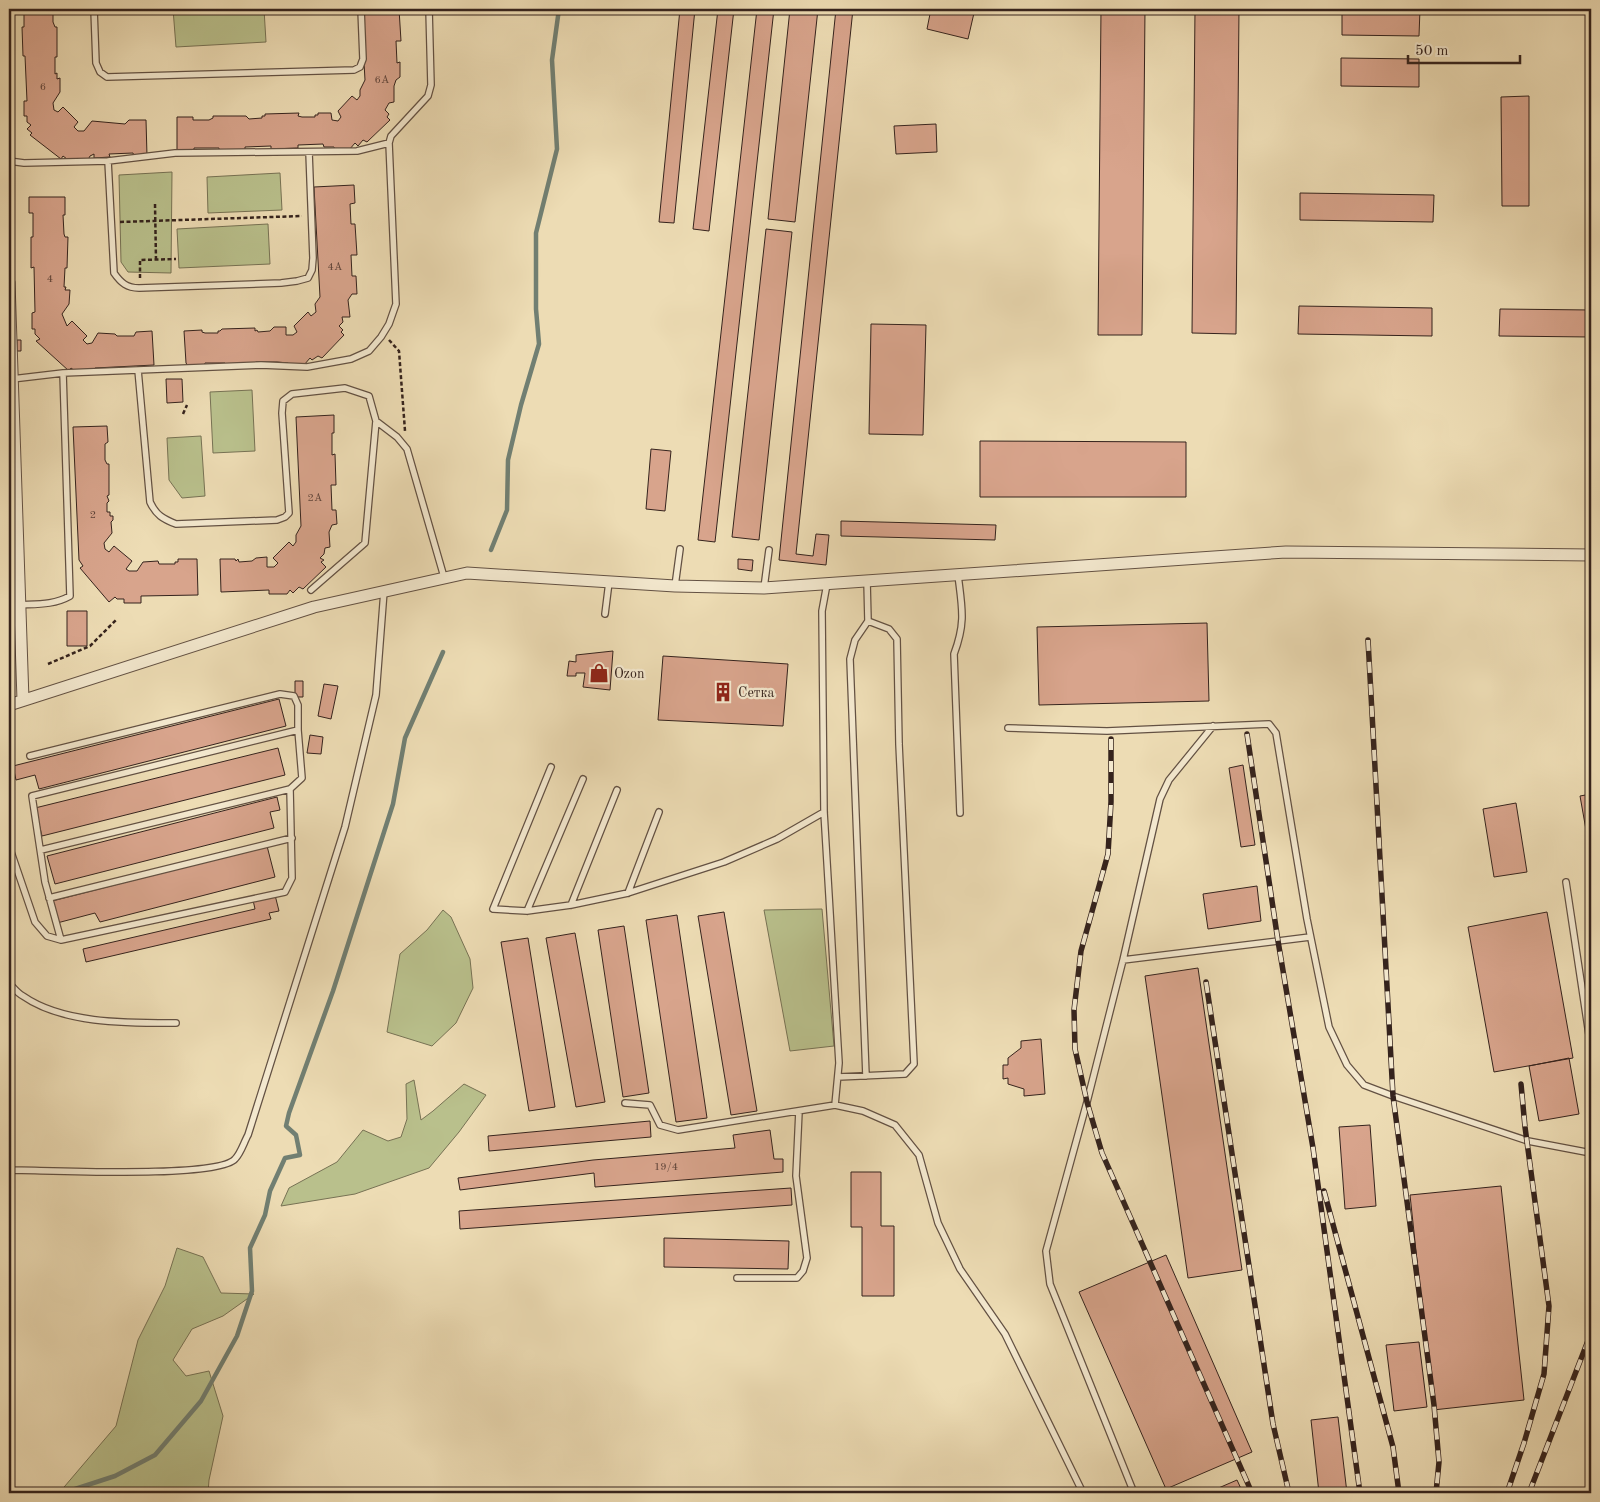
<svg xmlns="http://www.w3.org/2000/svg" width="1600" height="1502" font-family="'Old Standard TT',serif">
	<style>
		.green { fill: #b9c08c; stroke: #777254 }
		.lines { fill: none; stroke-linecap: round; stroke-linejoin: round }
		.stream { stroke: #717f72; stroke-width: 4.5 }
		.building { fill: #d8a48c; stroke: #35231d }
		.service-casing { stroke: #635143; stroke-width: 8 }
		.minor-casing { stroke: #635143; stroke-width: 13 }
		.path { stroke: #35231d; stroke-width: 2.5; stroke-dasharray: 4 2.5; stroke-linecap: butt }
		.service { stroke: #f3e8ce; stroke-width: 5.5 }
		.minor { stroke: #f3e8ce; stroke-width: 11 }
		.rail-casing { stroke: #35231d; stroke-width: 5.5 }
		.rail { stroke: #f3e8ce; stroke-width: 4; stroke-dasharray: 11; stroke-linecap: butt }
		.labels { text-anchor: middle; stroke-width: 4.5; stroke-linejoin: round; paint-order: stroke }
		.number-label { font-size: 11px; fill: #5e4339 }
		.poi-label { font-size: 14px; fill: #35231d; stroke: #f3e8ce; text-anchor: start }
	</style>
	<rect width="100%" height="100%" fill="#eddcb4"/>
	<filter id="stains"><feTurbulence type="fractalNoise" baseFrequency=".004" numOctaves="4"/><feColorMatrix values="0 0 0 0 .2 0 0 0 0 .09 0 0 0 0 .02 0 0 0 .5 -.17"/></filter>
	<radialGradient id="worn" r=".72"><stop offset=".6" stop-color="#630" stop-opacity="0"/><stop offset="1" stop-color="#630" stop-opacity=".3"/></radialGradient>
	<path class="green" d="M 173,9 L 264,9 L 266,42 L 176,47 Z
		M 172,172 L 171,273 L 128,272 L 121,262 L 119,175 Z
		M 280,173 L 282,210 L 208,213 L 207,177 Z
		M 268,224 L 270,264 L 179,268 L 177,229 Z
		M 252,390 L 255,451 L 213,453 L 210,392 Z
		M 201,436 L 205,496 L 182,498 L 169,480 L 167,438 Z
		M 822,909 L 834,1046 L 790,1051 L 764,910 Z
		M 443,910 L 451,917 L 470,959 L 473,988 L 456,1023 L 432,1046 L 387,1032 L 400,954 L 427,930 Z
		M 414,1080 L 421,1120 L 433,1111 L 464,1084 L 486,1095 L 459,1132 L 429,1168 L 355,1194 L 281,1206 L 289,1188 L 337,1162 L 363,1130 L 388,1141 L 401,1137 L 407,1119 L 406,1084 Z
		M 177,1248 L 203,1257 L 221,1293 L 254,1294 L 223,1316 L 192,1329 L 173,1360 L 186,1376 L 209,1371 L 223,1416 L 209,1480 L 208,1493 L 59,1493 L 116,1426 L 138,1340 L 165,1286 Z"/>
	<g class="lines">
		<path class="stream" d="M 491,550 L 507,510 L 508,460 L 521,405 L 539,344 L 536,309 L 536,233 L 557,149 L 552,60 L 559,9
			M 70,1493 L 72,1490 L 115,1476 L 155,1455 L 201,1401 L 237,1336 L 252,1291 L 250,1248 L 265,1215 L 270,1191 L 285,1158 L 300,1155 L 296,1135 L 286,1126 L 289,1113 L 333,991 L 393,804 L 405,738 L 443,652"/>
	</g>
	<path class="building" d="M 24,9 L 53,9 L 53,22 L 55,27 L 57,27 L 57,57 L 55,57 L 55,74 L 57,73 L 57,79 L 60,78 L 60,92 L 53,103 L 54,110 L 58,112 L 63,107 L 78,122 L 74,127 L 78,131 L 84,131 L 92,121 L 125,124 L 129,120 L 146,120 L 147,156 L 134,156 L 133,153 L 109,154 L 110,157 L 94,158 L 94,154 L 90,156 L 88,160 L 75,161 L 73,159 L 67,159 L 63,156 L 61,159 L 30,135 L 32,133 L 27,129 L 31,125 L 27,122 L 27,116 L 24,116 L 24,101 L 27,101 L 25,56 L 23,56 L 22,27 L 24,27 Z
		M 361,9 L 399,9 L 401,41 L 396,41 L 397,63 L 400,62 L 400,77 L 396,80 L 394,86 L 394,102 L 389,103 L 385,110 L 389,114 L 387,117 L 390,120 L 367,142 L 363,140 L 358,146 L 355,143 L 349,150 L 335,150 L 334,147 L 324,147 L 323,144 L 298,145 L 298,148 L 271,149 L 271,146 L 245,147 L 245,150 L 219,151 L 219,148 L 194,148 L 194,151 L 180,152 L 177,149 L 177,117 L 193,117 L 193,120 L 209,120 L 213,118 L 213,116 L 246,116 L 249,119 L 262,118 L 262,116 L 265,116 L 265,114 L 299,113 L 298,116 L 302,117 L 315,117 L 315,115 L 318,115 L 318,113 L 331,113 L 332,120 L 338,121 L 341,117 L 338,111 L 352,96 L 357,100 L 360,96 L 360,90 L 365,80 Z
		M 680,9 L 695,9 L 674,223 L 659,222 Z
		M 718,9 L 734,9 L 709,231 L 693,229 Z
		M 757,9 L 774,9 L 715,542 L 698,540 Z
		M 790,9 L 818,9 L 795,222 L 768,219 Z
		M 836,9 L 853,9 L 796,554 L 813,556 L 816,534 L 829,535 L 826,565 L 779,560 Z
		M 931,9 L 954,9 L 974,13 L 968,39 L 927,29 Z
		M 1101,9 L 1145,9 L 1142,335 L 1098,335 Z
		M 1195,9 L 1239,9 L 1236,334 L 1192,333 Z
		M 1342,9 L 1420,9 L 1419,36 L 1342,35 Z
		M 1341,58 L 1419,59 L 1419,87 L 1341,86 Z
		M 1529,96 L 1529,206 L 1502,206 L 1501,97 Z
		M 936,124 L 937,152 L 896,154 L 894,126 Z
		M 354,185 L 355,203 L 350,204 L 351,224 L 355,224 L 357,255 L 351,255 L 352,276 L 356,276 L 357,294 L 352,294 L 348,300 L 350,317 L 342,317 L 343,322 L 339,326 L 343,330 L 341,332 L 344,335 L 322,358 L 318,356 L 312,360 L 310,358 L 304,365 L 288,366 L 288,363 L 277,362 L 256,362 L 256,364 L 225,365 L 225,363 L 205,363 L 204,366 L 188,366 L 186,363 L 184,331 L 202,330 L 202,332 L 205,333 L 218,333 L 218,331 L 220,331 L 222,329 L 255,328 L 255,331 L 257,330 L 258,332 L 270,331 L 274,327 L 286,327 L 286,335 L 293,335 L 297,332 L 294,326 L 308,312 L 311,316 L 316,312 L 315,304 L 320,297 L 314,187 Z
		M 1300,193 L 1434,195 L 1433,222 L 1300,220 Z
		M 29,197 L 65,197 L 65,215 L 63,215 L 64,234 L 65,237 L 68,237 L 67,268 L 65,268 L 64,287 L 66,287 L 65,290 L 70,290 L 69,304 L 62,314 L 67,326 L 72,321 L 87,336 L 83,340 L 87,344 L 92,343 L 98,333 L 115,334 L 117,336 L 134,336 L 136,332 L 152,331 L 154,365 L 95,368 L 95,370 L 75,371 L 71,368 L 69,371 L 36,341 L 40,339 L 35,334 L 35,329 L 32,329 L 32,313 L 35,312 L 34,267 L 31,268 L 31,237 L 33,237 L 33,213 L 29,213 Z
		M 766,229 L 792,232 L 759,540 L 732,537 Z
		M 1299,306 L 1432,308 L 1432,336 L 1298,334 Z
		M 1500,309 L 1591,310 L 1591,337 L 1499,336 Z
		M 871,324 L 926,325 L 923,435 L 869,434 Z
		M 17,340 L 21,340 L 21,351 L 17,351 Z
		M 166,379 L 182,379 L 183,402 L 167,403 Z
		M 334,415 L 334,433 L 332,433 L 332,455 L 335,454 L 336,485 L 331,485 L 332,510 L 336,510 L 337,524 L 332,525 L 329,532 L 330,547 L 325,548 L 324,554 L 320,558 L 324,560 L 321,562 L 326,567 L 303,589 L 299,587 L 293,593 L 290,590 L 287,594 L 269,594 L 269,590 L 221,592 L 220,559 L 235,559 L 236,561 L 238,559 L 239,562 L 252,561 L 256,558 L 267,557 L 267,567 L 274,567 L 278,563 L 273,558 L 289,542 L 293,546 L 296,542 L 296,535 L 301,526 L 296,417 Z
		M 107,426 L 108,442 L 105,444 L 105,460 L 107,464 L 109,464 L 109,495 L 107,496 L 109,501 L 107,503 L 107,512 L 110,512 L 110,516 L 113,516 L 113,520 L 111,522 L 112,533 L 104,543 L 105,549 L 109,552 L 114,546 L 132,561 L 126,569 L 129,571 L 137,571 L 143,562 L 158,561 L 159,564 L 175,564 L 175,562 L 178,562 L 178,559 L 197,559 L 198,595 L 141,596 L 141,603 L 124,603 L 124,599 L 117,599 L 115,597 L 109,602 L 80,568 L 83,566 L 79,560 L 73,427 Z
		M 980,441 L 1186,442 L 1186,497 L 980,497 Z
		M 651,449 L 671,451 L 665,511 L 646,509 Z
		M 841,521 L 996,525 L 995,540 L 841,536 Z
		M 738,559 L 753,560 L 752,571 L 738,569 Z
		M 67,611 L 87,611 L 87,646 L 67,646 Z
		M 1207,623 L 1209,701 L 1039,705 L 1037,627 Z
		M 613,651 L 610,690 L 583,687 L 585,673 L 576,673 L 576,676 L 567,676 L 569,661 L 576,662 L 576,655 Z
		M 663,656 L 788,664 L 783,726 L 658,720 Z
		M 295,681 L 303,681 L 303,697 L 295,697 Z
		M 324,684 L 338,686 L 331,719 L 318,716 Z
		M 279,699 L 286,726 L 39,789 L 35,775 L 16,780 L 13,766 Z
		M 310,735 L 323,737 L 321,754 L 307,753 Z
		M 278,748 L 285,775 L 42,836 L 35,808 Z
		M 1243,765 L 1255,845 L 1241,847 L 1229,768 Z
		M 1591,794 L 1591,858 L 1580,796 Z
		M 277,797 L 280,810 L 270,812 L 274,828 L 55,884 L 47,856 Z
		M 1516,803 L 1527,872 L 1494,877 L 1483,809 Z
		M 267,846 L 275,877 L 100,922 L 95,913 L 57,923 L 52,901 Z
		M 1257,886 L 1261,921 L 1208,929 L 1203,894 Z
		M 275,895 L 279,911 L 269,913 L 271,919 L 86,962 L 83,949 L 255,909 L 253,900 Z
		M 724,912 L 757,1111 L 731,1115 L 698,916 Z
		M 1547,912 L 1573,1058 L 1494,1072 L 1468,927 Z
		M 677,915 L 707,1118 L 676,1122 L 646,920 Z
		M 624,926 L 649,1093 L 623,1097 L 598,930 Z
		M 575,933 L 605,1102 L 576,1107 L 546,938 Z
		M 528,938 L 555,1107 L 529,1111 L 501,942 Z
		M 1198,968 L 1242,1270 L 1188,1278 L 1145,976 Z
		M 1041,1039 L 1045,1094 L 1024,1096 L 1024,1089 L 1008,1084 L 1008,1078 L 1003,1079 L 1003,1065 L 1008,1065 L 1008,1058 L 1021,1048 L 1021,1041 Z
		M 1569,1058 L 1579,1114 L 1539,1121 L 1529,1066 Z
		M 650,1121 L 651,1137 L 489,1151 L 488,1136 Z
		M 1370,1125 L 1376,1206 L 1345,1209 L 1339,1127 Z
		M 770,1130 L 774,1159 L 783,1159 L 783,1172 L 595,1187 L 594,1173 L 460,1190 L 458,1178 L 593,1160 L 735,1148 L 733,1135 Z
		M 851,1172 L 881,1172 L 881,1226 L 894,1226 L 894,1296 L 862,1296 L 862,1227 L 851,1227 Z
		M 1501,1186 L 1524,1400 L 1433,1410 L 1410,1195 Z
		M 791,1188 L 792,1205 L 460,1229 L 459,1211 Z
		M 664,1238 L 789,1241 L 788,1269 L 664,1267 Z
		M 1166,1255 L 1252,1452 L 1166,1489 L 1079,1292 Z
		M 1419,1342 L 1427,1407 L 1394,1411 L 1386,1345 Z
		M 1338,1417 L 1347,1493 L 1319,1493 L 1311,1420 Z
		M 1237,1480 L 1243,1493 L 1207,1493 Z"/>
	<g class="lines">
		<defs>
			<path id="service" d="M 94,9 L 96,63 L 100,72 L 107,77 L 354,70 L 360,67 L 363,59 L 361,9
				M 9,161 L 24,163 L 108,161 L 114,273 C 121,283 127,288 139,288 L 281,283 L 297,281 L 308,278 L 312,270 L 313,258 L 309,152
				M 108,161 L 175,153 L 357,151 L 389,143 L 391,136 L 428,96 L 431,85 L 429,9
				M 138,370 L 261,365 L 307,367 L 351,359 L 369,351 L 381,337 L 389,324 L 396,304 L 389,143
				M 12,379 L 63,373 L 138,370 L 150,502 C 156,515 163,519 176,524 L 277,520 L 285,517 L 289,513 L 282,413 L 283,401 L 292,394 L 345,388 L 369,396 L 376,421 L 397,437 L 407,449 L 444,577
				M 958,575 C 962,608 966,622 954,654 L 960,813
				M 827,584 L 822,611 L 824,812 L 839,1063 L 835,1105
				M 675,586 L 680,549
				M 764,588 L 769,550
				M 311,590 L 365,543 L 376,421
				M 19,605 C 37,604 54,605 70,596 L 63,373
				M 605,614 L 609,582
				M 1008,728 L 1107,731 L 1269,724 L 1276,733 L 1307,919 L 1329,1027 L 1347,1065 L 1364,1085 L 1393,1096 L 1528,1141 L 1591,1153
				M 551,767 L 493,909 L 527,911 L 571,905 L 628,893 L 724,862 L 777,839 L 824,812
				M 9,846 L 35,922 L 47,936 L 61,940 L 285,892 L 292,878 L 290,789 L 302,778 L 298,730 L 298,705 L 294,696 L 280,694 L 30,756
				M 41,850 L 290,789
				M 1566,882 L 1591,1048
				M 628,893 L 659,812
				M 49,898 L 292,838
				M 571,905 L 617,790
				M 527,911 L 583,779
				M 61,940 L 45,882 L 32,796 L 298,730
				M 1123,960 L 1160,799 L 1169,780 L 1213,726
				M 9,983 C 13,987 17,993 23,996 C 63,1024 128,1023 176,1023
				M 866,1076 L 850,659 L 855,640 L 868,621
				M 838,1077 L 905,1074 L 914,1064 L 899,744 L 897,639 L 889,629 L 868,621 L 867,581
				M 625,1103 L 650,1105 L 660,1125 L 678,1130 L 835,1105 L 863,1111 L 895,1125 L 919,1155 L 938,1223 L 960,1269 L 1005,1334 L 1083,1493
				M 9,1169 L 11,1170 L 9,1198
				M 11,1170 C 46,1170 217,1179 235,1159 C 241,1153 244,1142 248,1135 L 345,827 L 376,695 L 384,591
				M 737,1278 L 797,1278 L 803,1271 L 807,1258 L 796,1176 L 799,1111
				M 1134,1493 L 1050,1284 L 1046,1251 L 1087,1102 L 1123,960 L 1310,937"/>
			<path id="minor" d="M 9,282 L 23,700
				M 9,705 L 314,607 L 467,573 L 675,586 L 764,588 L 1286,552 L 1591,555"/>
		</defs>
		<use href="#service" class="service-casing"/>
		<use href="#minor" class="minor-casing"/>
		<path class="path" d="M 155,204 L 156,260
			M 120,222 L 302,216
			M 140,278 L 140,260 L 176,259
			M 389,340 L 399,351 L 405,431
			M 183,414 L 187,405
			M 48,664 L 90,646 L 117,619"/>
		<use href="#service" class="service"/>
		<use href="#minor" class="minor"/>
		<defs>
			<path id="rail" d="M 1368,640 L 1393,1096 L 1434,1405 L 1439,1462 L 1436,1493
				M 1247,734 L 1278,941 L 1313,1148 L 1360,1493
				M 1111,739 L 1111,802 L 1108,854 L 1081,951 L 1074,1010 L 1075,1049 L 1087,1102 L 1102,1153 L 1252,1493
				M 1206,982 L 1273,1424 L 1289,1493
				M 1324,1191 L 1393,1447 L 1399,1493
				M 1507,1493 L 1524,1443 L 1544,1374 L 1549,1306 L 1525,1127 L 1521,1084
				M 1529,1493 L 1591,1333"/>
		</defs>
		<use href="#rail" class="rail-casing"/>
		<use href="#rail" class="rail"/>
	</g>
	<defs>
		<symbol id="shop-bare" viewBox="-9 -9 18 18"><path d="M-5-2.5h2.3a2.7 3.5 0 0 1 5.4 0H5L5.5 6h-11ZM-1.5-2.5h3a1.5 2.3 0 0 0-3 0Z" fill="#8f2418" stroke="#f3e8ce" stroke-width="2.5" paint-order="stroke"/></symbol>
		<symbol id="building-bare" viewBox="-9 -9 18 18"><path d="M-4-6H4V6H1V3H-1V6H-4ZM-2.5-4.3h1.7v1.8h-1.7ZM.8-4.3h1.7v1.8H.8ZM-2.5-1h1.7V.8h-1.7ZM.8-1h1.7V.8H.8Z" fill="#8f2418" stroke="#f3e8ce" stroke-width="2.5" paint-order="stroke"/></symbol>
	</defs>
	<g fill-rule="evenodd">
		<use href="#shop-bare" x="585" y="659" width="28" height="28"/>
		<use href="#building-bare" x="709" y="678" width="28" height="28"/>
	</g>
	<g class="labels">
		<g class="number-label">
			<text x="382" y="83">6А</text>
			<text x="43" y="90">6</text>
			<text x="335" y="270">4А</text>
			<text x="50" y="282">4</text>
			<text x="315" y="501">2А</text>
			<text x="93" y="518">2</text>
			<text x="666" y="1170">19/4</text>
		</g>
		<g class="poi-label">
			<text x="614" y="678">Ozon</text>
			<text x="738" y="697">Сетка</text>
		</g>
	</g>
	<rect width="1600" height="1502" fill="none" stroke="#eddcb4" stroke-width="30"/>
	<rect x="10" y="10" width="1580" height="1482" fill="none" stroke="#35231d" stroke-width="2.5"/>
	<rect x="15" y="15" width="1570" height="1472" fill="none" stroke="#35231d"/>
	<path d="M1408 55v8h112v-8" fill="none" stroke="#35231d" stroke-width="2.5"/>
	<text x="1415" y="55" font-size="15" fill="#35231d" stroke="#f3e8ce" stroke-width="4" paint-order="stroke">50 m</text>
	<rect width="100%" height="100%" filter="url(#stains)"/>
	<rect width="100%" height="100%" fill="url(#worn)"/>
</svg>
